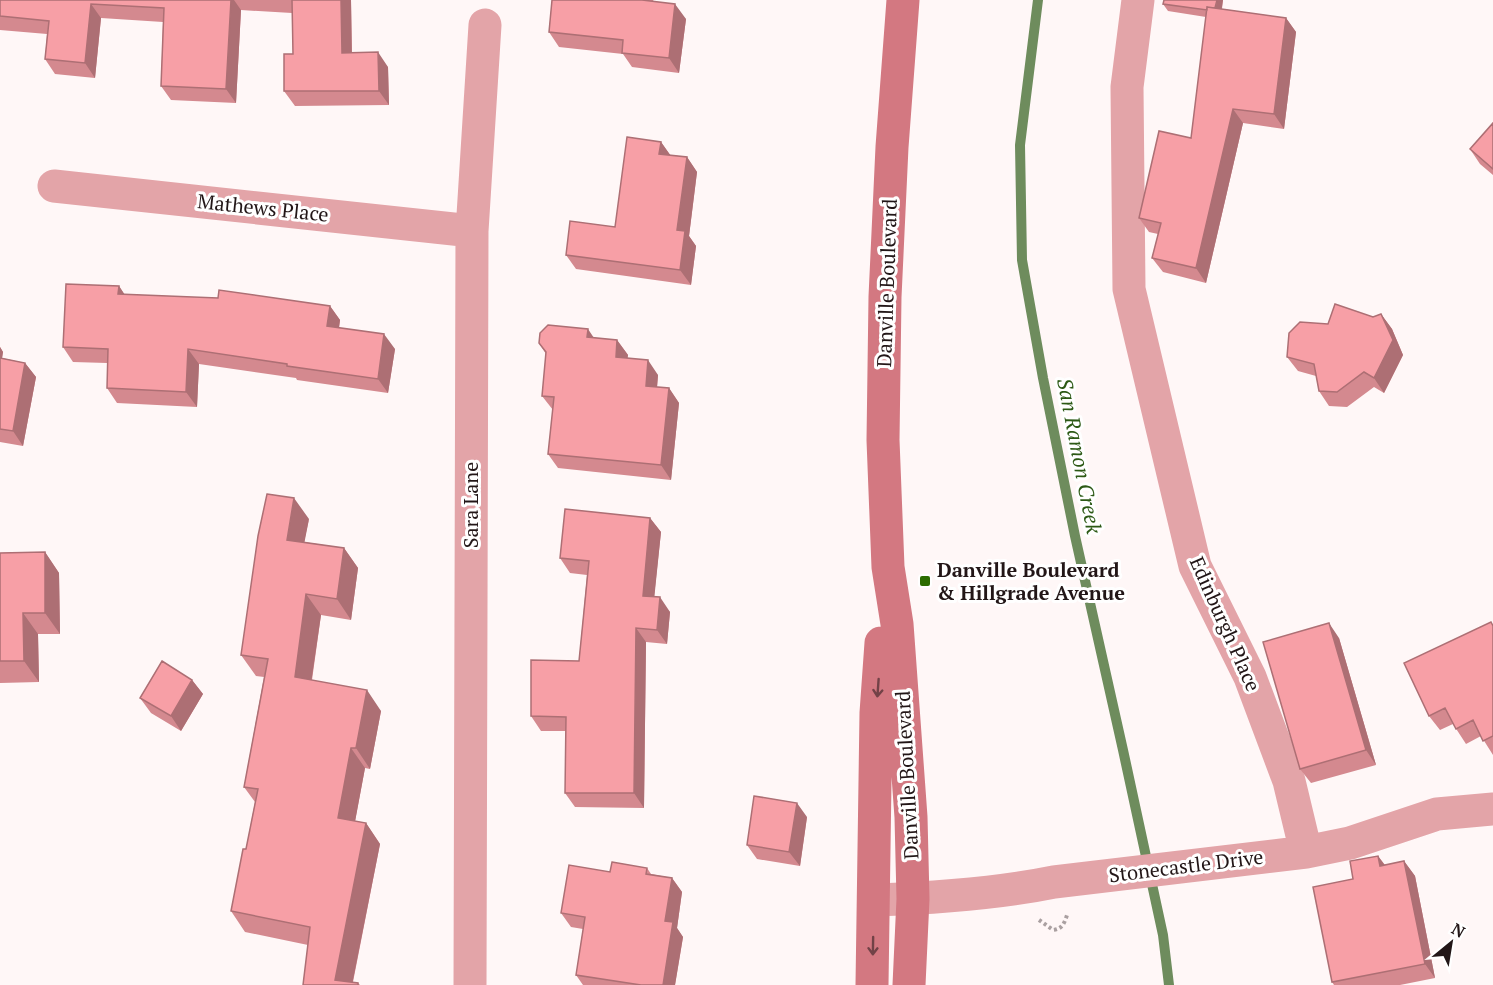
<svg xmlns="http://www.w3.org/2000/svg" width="1493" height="985" font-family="'PT Serif',serif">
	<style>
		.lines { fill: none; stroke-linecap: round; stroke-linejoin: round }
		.stream { stroke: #6e8c5d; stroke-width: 10 }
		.path { stroke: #aaa0a1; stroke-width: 4; stroke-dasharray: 3 3; stroke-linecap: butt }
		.street { stroke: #e3a4a8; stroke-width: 33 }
		.secondary { stroke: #d37881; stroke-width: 33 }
		.wall { fill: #d4898f }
		.shaded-wall { fill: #ad6f74 }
		.building { fill: #f79fa6; stroke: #ad6f74; stroke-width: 1.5 }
		.oneway { stroke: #724247 }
		.poi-dot { fill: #2c6c00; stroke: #fff; stroke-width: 2 }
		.labels { text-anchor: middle; stroke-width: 6; stroke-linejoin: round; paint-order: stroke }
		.street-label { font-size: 20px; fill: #221617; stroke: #fff }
		.poi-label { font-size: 20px; font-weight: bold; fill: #221617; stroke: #fff; text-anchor: start }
		.water-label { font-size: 21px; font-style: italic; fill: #2c5915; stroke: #fff }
	</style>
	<rect width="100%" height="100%" fill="#fff7f7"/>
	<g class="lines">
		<path class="stream" d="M 1038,0 L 1020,145 L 1022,260 L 1043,378 L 1075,536 L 1123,750 L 1163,935 L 1169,985"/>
		<path class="path" d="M 1039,920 L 1053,930 C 1062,929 1064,924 1067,915"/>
		<path class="street" d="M 1138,0 L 1127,87 L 1129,289 L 1195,566 L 1250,677 L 1289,781 L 1306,852
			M 54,186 L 472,231
			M 874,900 C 934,898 995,894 1054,882 L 1306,852 L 1350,843 L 1437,814 L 1493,809
			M 470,985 L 472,231 L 485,25"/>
		<path class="secondary" d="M 903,0 L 892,147 L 885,297 L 883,440 L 888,567 L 897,624 L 911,817 L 913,899 L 909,985
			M 872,985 L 876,713 L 881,643"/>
	</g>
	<path class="wall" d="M 0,0 L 351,0 L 352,53 L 388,67 L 389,105 L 295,106 L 284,91 L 293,54 L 292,13 L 241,10 L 236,103 L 171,100 L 161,86 L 163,22 L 101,18 L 95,78 L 55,74 L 45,59 L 47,34 L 0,30 Z
		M 552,0 L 653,0 L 654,2 L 686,19 L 679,73 L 632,67 L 623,54 L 559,47 L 549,32 Z
		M 1164,0 L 1223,0 L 1222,9 L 1286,18 L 1296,32 L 1284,129 L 1243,123 L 1206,283 L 1163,272 L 1152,258 L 1158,234 L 1149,232 L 1139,218 L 1191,138 L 1206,17 L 1168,11 L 1163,4 Z
		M 1493,123 L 1493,175 L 1480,164 L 1470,149 Z
		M 661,142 L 670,155 L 687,157 L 697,172 L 689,236 L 696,246 L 691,285 L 576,269 L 566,255 L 615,227 Z
		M 119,286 L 124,294 L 330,306 L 340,320 L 339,328 L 395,349 L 388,393 L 297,380 L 296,378 L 199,364 L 197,407 L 117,403 L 107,388 L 107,363 L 73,362 L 63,347 Z
		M 1381,314 L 1392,329 L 1403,355 L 1384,393 L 1374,387 L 1347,407 L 1329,406 L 1319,391 L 1316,376 L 1298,371 L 1287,357 L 1328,324 L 1373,317 Z
		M 594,338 L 617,340 L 628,355 L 627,358 L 658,375 L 657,387 L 669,388 L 679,403 L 671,480 L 558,468 L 548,454 L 553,410 L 542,396 L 546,354 L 539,343 Z
		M 0,347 L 3,352 L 2,358 L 25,363 L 36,377 L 23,446 L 0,442 Z
		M 650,518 L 661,532 L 654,597 L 670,612 L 667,644 L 646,642 L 644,808 L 575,807 L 565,793 L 566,731 L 541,731 L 531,716 L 579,661 L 587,575 L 570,573 L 560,558 Z
		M 309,519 L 304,542 L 344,548 L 358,568 L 351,620 L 321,615 L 312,680 L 381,711 L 370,769 L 365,768 L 355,821 L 366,823 L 380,844 L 353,982 L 358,983 L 360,985 L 303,985 L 308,945 L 245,932 L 231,911 L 246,849 L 255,802 L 244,787 L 264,677 L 256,676 L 241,655 Z
		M 45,552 L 59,573 L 60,634 L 38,634 L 39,682 L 0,683 L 0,553 Z
		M 1493,625 L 1493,755 L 1481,736 L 1466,744 L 1453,724 L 1440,730 L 1429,716 Z
		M 1339,638 L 1376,765 L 1311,783 L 1300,769 Z
		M 192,680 L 203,694 L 181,731 L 151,713 L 140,698 Z
		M 807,817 L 800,866 L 757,859 L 747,845 Z
		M 1378,856 L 1385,865 L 1404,861 L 1415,876 L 1435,978 L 1400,985 L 1334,985 L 1332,982 L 1353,879 Z
		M 647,868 L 651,874 L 672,878 L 682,892 L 677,928 L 683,937 L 675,985 L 583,985 L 576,975 L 583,929 L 571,927 L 561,913 L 610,872 Z"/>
	<path class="shaded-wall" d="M 231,0 L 234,0 L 241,10 L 236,103 L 226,89 Z
		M 341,0 L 351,0 L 352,68 L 342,53 Z
		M 1217,0 L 1223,0 L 1220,19 L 1215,12 Z
		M 91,4 L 101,18 L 95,78 L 85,63 Z
		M 675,4 L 686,19 L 679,73 L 669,58 Z
		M 1286,18 L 1296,32 L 1284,129 L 1274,114 Z
		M 378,52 L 388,67 L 389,105 L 379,91 Z
		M 1233,109 L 1243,123 L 1206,283 L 1196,268 Z
		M 661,142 L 671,156 L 659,154 Z
		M 687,157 L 697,172 L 689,236 L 696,246 L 691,285 L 680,270 L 677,230 Z
		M 119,286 L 129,301 L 118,294 Z
		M 330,306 L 340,320 L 337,341 L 327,326 Z
		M 1381,314 L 1392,329 L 1403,355 L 1384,393 L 1374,378 Z
		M 588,329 L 598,344 L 587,337 Z
		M 384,334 L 395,349 L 388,393 L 378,379 Z
		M 617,340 L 628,355 L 626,371 L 616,357 Z
		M 0,347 L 3,352 L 0,371 Z
		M 188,349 L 199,364 L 197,407 L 186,392 Z
		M 648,360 L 658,375 L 656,400 L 646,386 Z
		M 25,363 L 36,377 L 23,446 L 13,431 Z
		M 669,388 L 679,403 L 671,480 L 661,465 Z
		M 294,498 L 309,519 L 301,560 L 287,540 Z
		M 650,518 L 661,532 L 653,610 L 643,596 Z
		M 344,548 L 358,568 L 351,620 L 337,599 Z
		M 45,552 L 59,573 L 60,634 L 45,613 Z
		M 306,594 L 321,615 L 309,697 L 295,677 Z
		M 660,597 L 670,612 L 667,644 L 657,630 Z
		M 23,613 L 38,634 L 39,682 L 24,661 Z
		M 1329,623 L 1339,638 L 1376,765 L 1366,750 Z
		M 636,628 L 646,642 L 644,808 L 634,793 Z
		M 192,680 L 203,694 L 181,731 L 171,716 Z
		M 367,690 L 381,711 L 370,769 L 356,748 Z
		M 351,748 L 365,768 L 352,838 L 338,818 Z
		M 797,803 L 807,817 L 800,866 L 789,852 Z
		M 366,823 L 380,844 L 352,985 L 335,980 Z
		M 1378,856 L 1389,871 L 1380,866 Z
		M 1404,861 L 1415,876 L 1435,978 L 1425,964 Z
		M 672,878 L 682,892 L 677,928 L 683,937 L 675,985 L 663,985 L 665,921 Z"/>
	<path class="building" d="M 0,0 L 231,0 L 226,89 L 161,86 L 164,8 L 91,4 L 85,63 L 45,59 L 49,21 L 0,16 Z
		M 292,0 L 341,0 L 342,53 L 378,52 L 379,91 L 284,91 L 284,54 L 293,54 Z
		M 552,0 L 642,0 L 675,4 L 669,58 L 622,53 L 623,40 L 549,32 Z
		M 1164,0 L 1217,0 L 1215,8 L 1207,7 L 1207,10 L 1163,4 Z
		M 1207,7 L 1286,18 L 1274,114 L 1233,109 L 1196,268 L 1152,258 L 1161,223 L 1139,218 L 1159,131 L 1191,138 Z
		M 1493,123 L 1493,169 L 1470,149 Z
		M 627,137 L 661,142 L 659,154 L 687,157 L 677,230 L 685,231 L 680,270 L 566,255 L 570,221 L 615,227 Z
		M 66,284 L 119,286 L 118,294 L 218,298 L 219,290 L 330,306 L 327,326 L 384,334 L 378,379 L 287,366 L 287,364 L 188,349 L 186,392 L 107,388 L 108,349 L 63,347 Z
		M 1335,304 L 1373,317 L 1381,314 L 1393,340 L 1374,378 L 1364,372 L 1337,392 L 1319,391 L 1314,364 L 1287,357 L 1289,333 L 1300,322 L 1328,324 Z
		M 548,325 L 588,329 L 587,337 L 617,340 L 616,357 L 648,360 L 646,386 L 669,388 L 661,465 L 548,454 L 554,397 L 542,396 L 546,352 L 539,343 L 540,333 Z
		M 0,358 L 25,363 L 13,431 L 0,429 Z
		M 267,494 L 294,498 L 287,540 L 344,548 L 337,599 L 306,594 L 295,677 L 367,690 L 356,748 L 351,748 L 338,818 L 366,823 L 335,980 L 358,983 L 358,985 L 303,985 L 310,927 L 231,911 L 243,849 L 246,849 L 258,789 L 244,787 L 268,659 L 241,655 L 258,536 Z
		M 565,509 L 650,518 L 643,596 L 660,597 L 657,630 L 636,628 L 634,793 L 565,793 L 566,717 L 531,716 L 531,660 L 579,661 L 589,561 L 560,558 Z
		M 45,552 L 45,613 L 23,613 L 24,661 L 0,661 L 0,553 Z
		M 1491,622 L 1493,626 L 1493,736 L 1483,741 L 1473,720 L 1456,729 L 1445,708 L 1429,716 L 1404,663 Z
		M 1329,623 L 1366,750 L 1300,769 L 1263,642 Z
		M 162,661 L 192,680 L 171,716 L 140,698 Z
		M 754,796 L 797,803 L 789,852 L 747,845 Z
		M 1378,856 L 1380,866 L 1404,861 L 1425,964 L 1332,982 L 1313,887 L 1353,879 L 1350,861 Z
		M 612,862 L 647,868 L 646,874 L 672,878 L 665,921 L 673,922 L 663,985 L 641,985 L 576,975 L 585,917 L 561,913 L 569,865 L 610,872 Z"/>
	<defs><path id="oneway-shaft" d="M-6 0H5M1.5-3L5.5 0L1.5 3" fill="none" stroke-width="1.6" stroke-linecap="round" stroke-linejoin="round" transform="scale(1.5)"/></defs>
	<g class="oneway">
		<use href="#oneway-shaft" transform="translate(878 688) rotate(94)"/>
		<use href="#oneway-shaft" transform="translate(873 946) rotate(91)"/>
	</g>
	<rect class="poi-dot" x="919" y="575" width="12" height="12" rx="3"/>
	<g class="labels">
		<g class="street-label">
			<text transform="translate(263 208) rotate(6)" y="7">Mathews Place</text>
			<text transform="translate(887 283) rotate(-88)" y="7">Danville Boulevard</text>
			<text transform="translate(471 505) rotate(-90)" y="7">Sara Lane</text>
			<text transform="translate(1225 624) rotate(66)" y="7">Edinburgh Place</text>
			<text transform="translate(907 775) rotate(-93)" y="7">Danville Boulevard</text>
			<text transform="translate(1186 866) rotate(-7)" y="7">Stonecastle Drive</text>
		</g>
		<g class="poi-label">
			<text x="937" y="577">Danville Boulevard<tspan x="937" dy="23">&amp; Hillgrade Avenue</tspan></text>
		</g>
		<g class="water-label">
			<text transform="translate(1079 456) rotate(79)" y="7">San Ramon Creek</text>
		</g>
	</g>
	<g transform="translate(1451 943) rotate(30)" stroke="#ffffff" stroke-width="4.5" paint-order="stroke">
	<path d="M0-4.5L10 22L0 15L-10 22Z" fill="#221617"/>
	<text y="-9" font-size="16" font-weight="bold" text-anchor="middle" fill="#221617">N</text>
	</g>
</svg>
